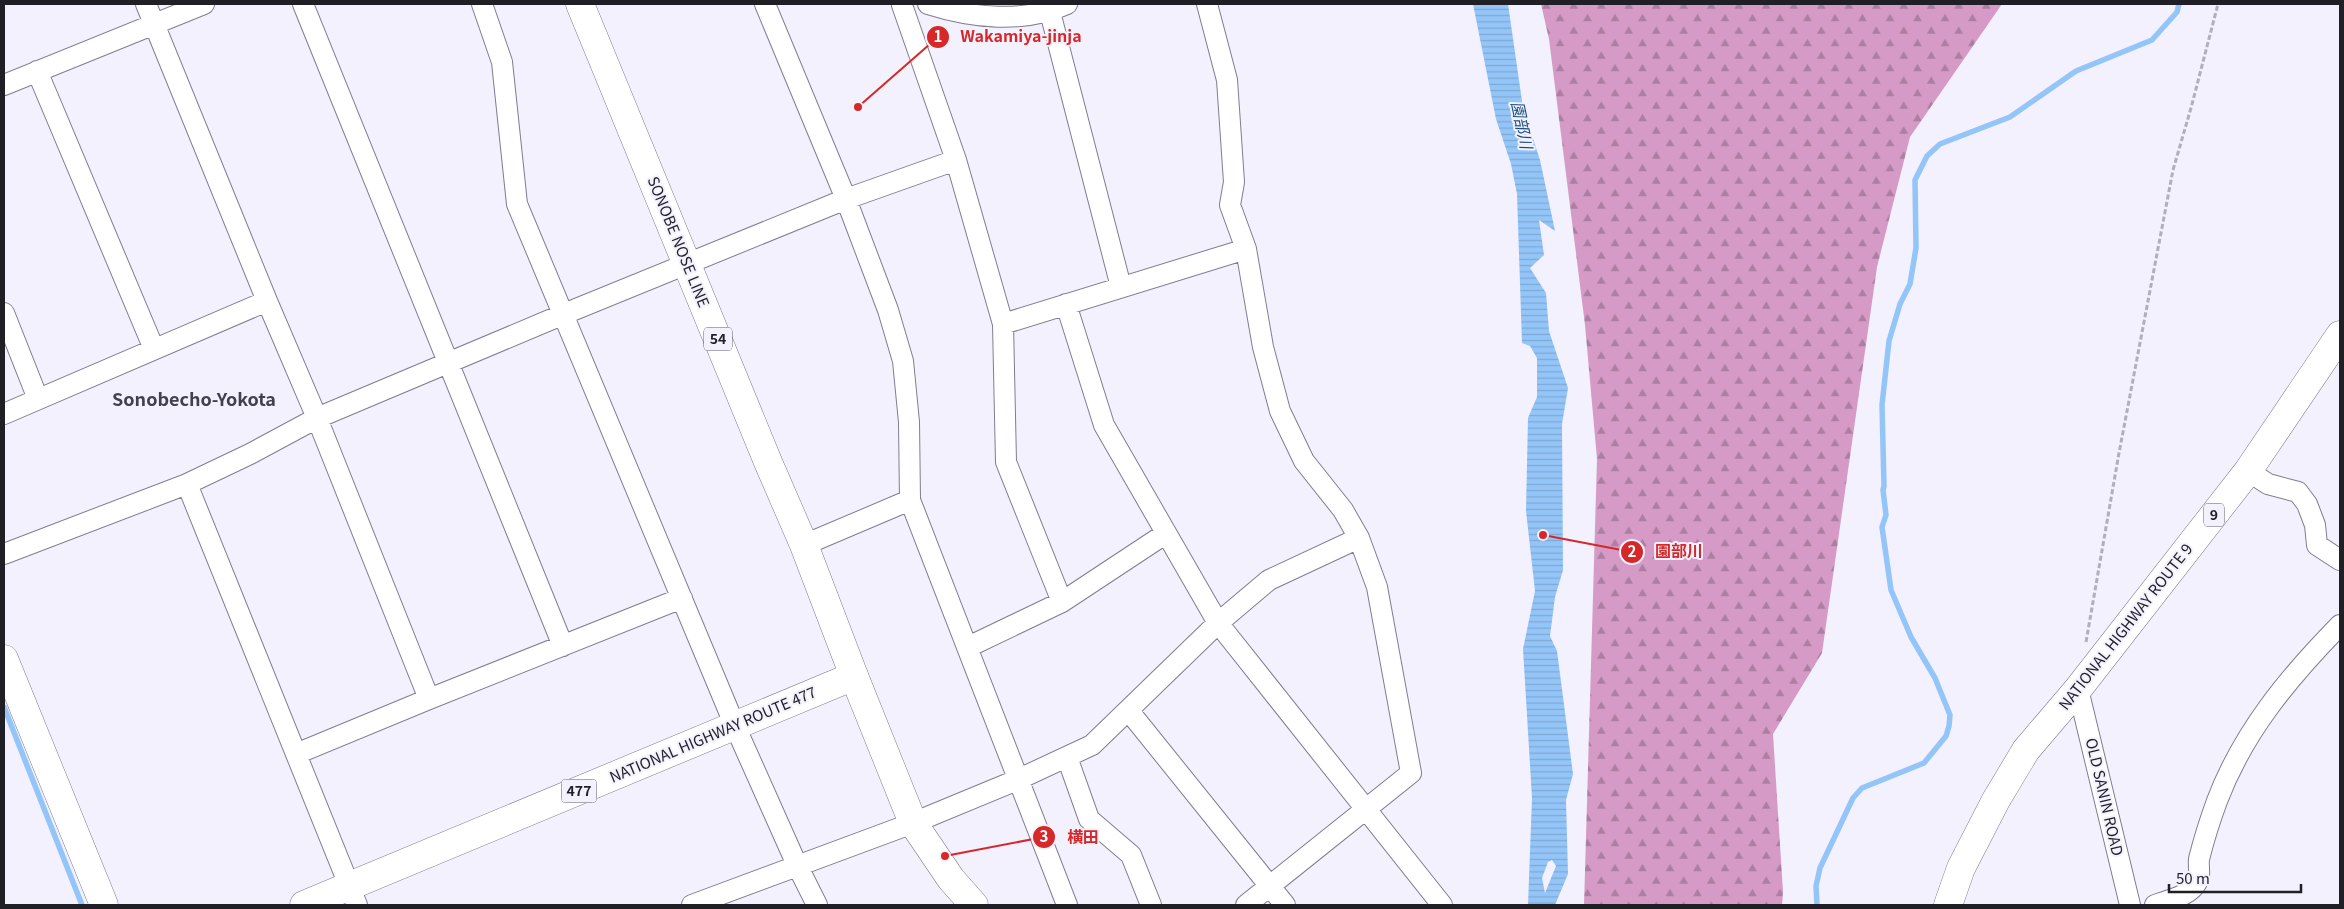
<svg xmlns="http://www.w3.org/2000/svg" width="2344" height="909" font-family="Georgia,'Noto Sans JP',serif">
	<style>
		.forest { fill: url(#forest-firs) }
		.water { fill: url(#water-rules); fill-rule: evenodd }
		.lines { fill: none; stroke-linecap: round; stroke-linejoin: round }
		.stream { stroke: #94c5f8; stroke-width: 5.5 }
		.street-casing { stroke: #807d8f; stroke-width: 22 }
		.secondary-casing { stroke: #807d8f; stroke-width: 29 }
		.primary-casing { stroke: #807d8f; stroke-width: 29 }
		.highway-casing { stroke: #807d8f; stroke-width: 29 }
		.path { stroke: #b0afba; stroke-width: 3; stroke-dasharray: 5 2.5; stroke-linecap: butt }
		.street { stroke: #fff; stroke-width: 20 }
		.secondary { stroke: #fff; stroke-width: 28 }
		.primary { stroke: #fff; stroke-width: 28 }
		.highway { stroke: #fff; stroke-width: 28 }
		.labels { text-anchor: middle; stroke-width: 4; stroke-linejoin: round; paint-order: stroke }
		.shield { fill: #f2f1fd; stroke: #5f5e66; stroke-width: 1 }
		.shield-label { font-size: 14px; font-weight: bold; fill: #201f26 }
		.street-label { font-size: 15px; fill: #201f26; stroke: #f2f1fd }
		.water-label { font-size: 16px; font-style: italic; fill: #1b4e7c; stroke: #f2f1fd }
		.quarter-label { font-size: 18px; font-weight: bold; fill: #423f50; stroke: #f2f1fd }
		.leader { fill: none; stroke: #d62828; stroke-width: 2 }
		.callout-dot { fill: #d62828; stroke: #f2f1fd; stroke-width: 2 }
		.mark-label { font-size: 15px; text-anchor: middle; font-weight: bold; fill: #fff }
		.callout-label { font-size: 16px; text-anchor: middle; font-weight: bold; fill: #d62828; stroke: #f2f1fd; stroke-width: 4; stroke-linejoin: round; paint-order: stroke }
	</style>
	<defs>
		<pattern id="forest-firs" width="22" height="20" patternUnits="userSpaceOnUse" patternTransform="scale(1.25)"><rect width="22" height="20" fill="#d59bc6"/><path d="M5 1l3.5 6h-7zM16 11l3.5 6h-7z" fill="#ac7ea1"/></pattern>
		<pattern id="water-rules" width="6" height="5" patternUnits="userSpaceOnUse" patternTransform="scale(1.25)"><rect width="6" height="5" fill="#94c5f8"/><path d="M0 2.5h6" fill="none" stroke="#7fa9d4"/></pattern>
	</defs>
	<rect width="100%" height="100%" fill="#f2f1fd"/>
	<path class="forest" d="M 1541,4 L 2002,4 L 1910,137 L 1877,267 L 1822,653 L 1773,734 L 1783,892 L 1782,905 L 1584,905 L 1597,459 L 1585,325 L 1549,39 Z"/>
	<path class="water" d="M 1473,4 L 1508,4 L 1523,108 L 1540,160 L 1555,231 L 1539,220 L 1544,255 L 1530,268 L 1546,293 L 1549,331 L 1568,388 L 1562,424 L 1563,570 L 1555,597 L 1550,636 L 1557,651 L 1573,774 L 1566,800 L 1568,874 L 1555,905 L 1528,905 L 1532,798 L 1523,649 L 1535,591 L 1526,511 L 1528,418 L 1537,397 L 1537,358 L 1530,346 L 1522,343 L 1517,194 L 1511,164 L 1496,119 ZM 1552,860 L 1556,866 L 1545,893 L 1542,878 L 1548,862 Z"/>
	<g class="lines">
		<path class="stream" d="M 4,707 L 82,905
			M 1817,905 L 1816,886 L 1820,868 L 1853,798 L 1862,788 L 1924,763 L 1946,736 L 1949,726 L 1950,715 L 1935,678 L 1911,637 L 1891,590 L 1882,527 L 1886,515 L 1883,490 L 1884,486 L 1882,405 L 1889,341 L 1900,304 L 1910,284 L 1916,248 L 1915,180 L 1927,156 L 1940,144 L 2010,117 L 2076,71 L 2152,40 L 2177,12 L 2179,4"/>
		<defs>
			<path id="street" d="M 146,4 L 267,301 L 317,418 L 429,699
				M 303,4 L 563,646
				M 482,4 L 502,62 L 517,204 L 735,726 L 797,865 L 817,905
				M 765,4 L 846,199 L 888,310 L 903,361 L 909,422 L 910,500 L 1067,905
				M 903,4 L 902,5 L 956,160 L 1003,324 L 1006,462 L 1062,602
				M 928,4 C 972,18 1024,24 1067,4
				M 1207,4 L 1227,80 L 1234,182 L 1230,205 L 1246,249 L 1263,347 L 1280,411 L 1304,461 L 1343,510 L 1359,538 L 1377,587 L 1411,773 L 1246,905
				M 1050,12 L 1121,287
				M 37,71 L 154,349
				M 4,85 L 204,4
				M 1066,304 L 1104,425 L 1218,623 L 1442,905
				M 4,313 L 38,399
				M 1003,324 L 1246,249
				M 4,414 L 267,301
				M 2248,471 L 2268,484 L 2298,492 L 2307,504 L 2315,525 L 2317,545 L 2340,560
				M 187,484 L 357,905
				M 804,545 L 910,500
				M 4,554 L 187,484 L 250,454 L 317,418 L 564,314 L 846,199 L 956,160
				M 968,647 L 1062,602 L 1165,534
				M 2078,689 L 2130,905
				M 1128,710 L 1285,905
				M 296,754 L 429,699 L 682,598
				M 1067,757 L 1089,819 L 1131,855 L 1151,905
				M 692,905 L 913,823 L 1017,780 L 1092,745 L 1218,623 L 1269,580 L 1359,538
				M 2155,905 C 2169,900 2190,896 2197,882 C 2201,876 2198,866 2199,859 C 2204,839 2210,820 2217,801 C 2243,732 2289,677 2340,625"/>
			<path id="secondary" d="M 4,659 L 104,905"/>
			<path id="primary" d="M 580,4 L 768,462 L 804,545 L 854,676"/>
			<path id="highway" d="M 304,905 L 854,676 L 913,823 L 951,879 L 974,905
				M 1948,905 L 1961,868 L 1996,800 L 2026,750 L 2078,689 L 2248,471 L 2340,335"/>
		</defs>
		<use href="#street" class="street-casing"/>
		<use href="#secondary" class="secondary-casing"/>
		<use href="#primary" class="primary-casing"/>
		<use href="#highway" class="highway-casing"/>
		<path class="path" d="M 2086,642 L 2119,453 L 2173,170 L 2191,108 L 2218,4"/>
		<use href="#street" class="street"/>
		<use href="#secondary" class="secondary"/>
		<use href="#primary" class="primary"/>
		<use href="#highway" class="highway"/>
	</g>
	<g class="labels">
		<g class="shield">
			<rect x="704" y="327.5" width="28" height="23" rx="4"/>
			<rect x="2204" y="503.5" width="20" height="23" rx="4"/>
			<rect x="561.5" y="779.5" width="35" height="23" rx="4"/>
		</g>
		<g class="shield-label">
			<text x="718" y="344">54</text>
			<text x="2214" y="520">9</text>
			<text x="579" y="796">477</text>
		</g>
		<g class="street-label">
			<text transform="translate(678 242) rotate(68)" y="5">SONOBE NOSE LINE</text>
			<text transform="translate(2126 627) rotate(-52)" y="5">NATIONAL HIGHWAY ROUTE 9</text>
			<text transform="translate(713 735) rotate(-23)" y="5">NATIONAL HIGHWAY ROUTE 477</text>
			<text transform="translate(2104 797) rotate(77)" y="5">OLD SANIN ROAD</text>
		</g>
		<g class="water-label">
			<text transform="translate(1522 125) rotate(78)" y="6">園部川</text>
		</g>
		<g class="quarter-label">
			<text x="194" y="406">Sonobecho-Yokota</text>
		</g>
	</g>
	<path class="leader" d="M858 107L938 37M1543 535L1632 552M945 856L1044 837"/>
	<g class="callout-dot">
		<circle cx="858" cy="107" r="5"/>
		<circle cx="1543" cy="535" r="5"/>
		<circle cx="945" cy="856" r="5"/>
		<circle cx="938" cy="37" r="12"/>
		<circle cx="1632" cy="552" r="12"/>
		<circle cx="1044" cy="837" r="12"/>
	</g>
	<g class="mark-label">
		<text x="938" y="42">1</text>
		<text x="1632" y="557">2</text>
		<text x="1044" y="842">3</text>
	</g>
	<g class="callout-label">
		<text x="1021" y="42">Wakamiya-jinja</text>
		<text x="1679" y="557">園部川</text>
		<text x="1083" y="843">横田</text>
	</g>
	<rect width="2344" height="909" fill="none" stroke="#201f26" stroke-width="10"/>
	<path d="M2169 884v8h132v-8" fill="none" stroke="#201f26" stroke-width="2.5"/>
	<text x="2176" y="884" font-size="15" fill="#201f26" stroke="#f2f1fd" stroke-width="4" paint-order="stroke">50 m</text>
</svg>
